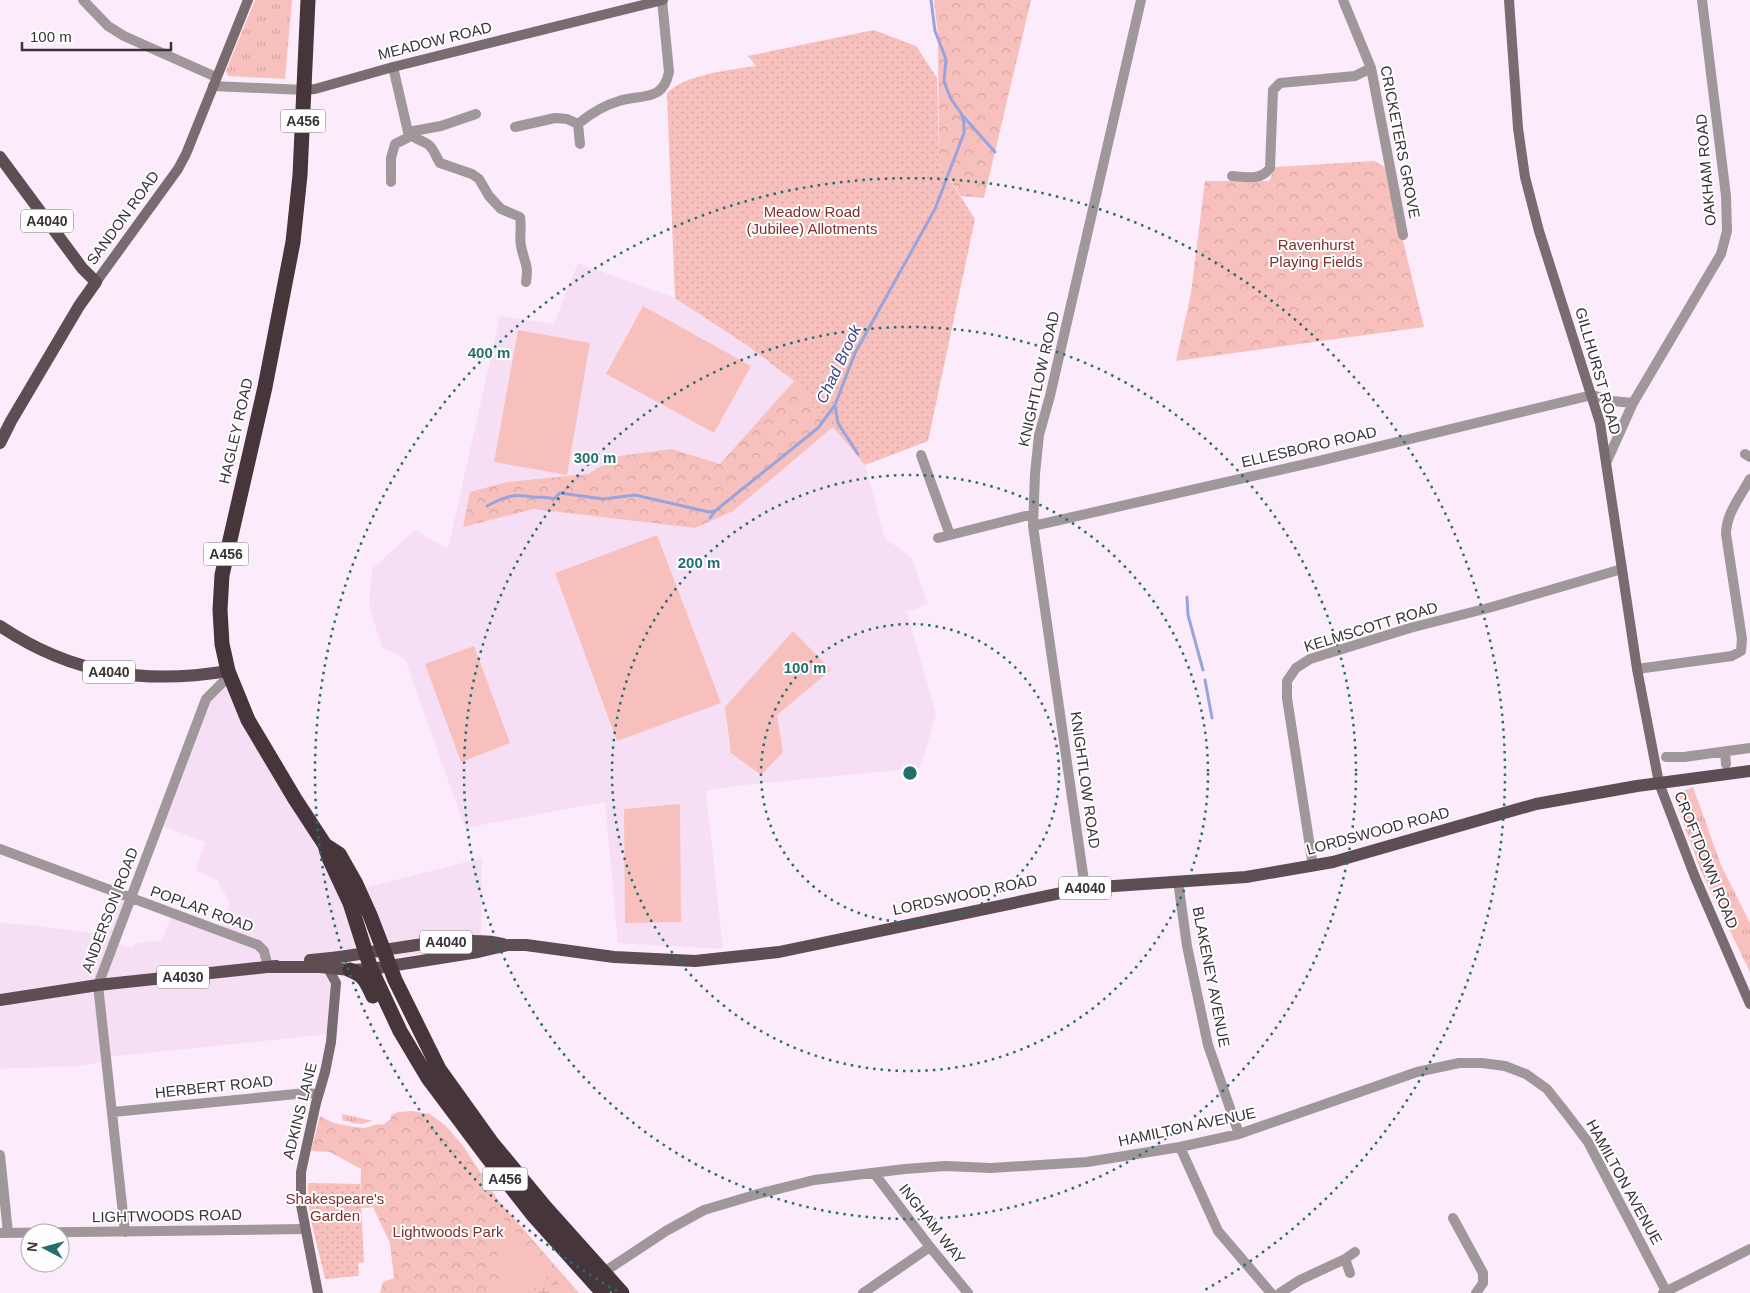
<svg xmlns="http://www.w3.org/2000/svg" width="1750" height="1293" font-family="Arial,sans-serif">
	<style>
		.built { fill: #f6dff4 }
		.grass { fill: url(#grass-tufts) }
		.forest { fill: url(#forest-crowns) }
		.wetland { fill: url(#wetland-marsh) }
		.garden { fill: url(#garden-dots) }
		.pitch { fill: #f8c0bc }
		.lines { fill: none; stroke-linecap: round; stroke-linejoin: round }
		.stream { stroke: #98a4dd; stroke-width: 3 }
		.street { stroke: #a0979a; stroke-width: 10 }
		.secondary { stroke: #796c70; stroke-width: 10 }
		.primary { stroke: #5e4e53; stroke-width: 12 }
		.highway { stroke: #46353b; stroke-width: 15 }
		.ring { fill: none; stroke: #246f6e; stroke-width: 2.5; stroke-dasharray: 2.5 5 }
		.labels { text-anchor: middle; stroke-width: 4; stroke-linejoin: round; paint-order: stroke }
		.shield { fill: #fefefe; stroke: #746f73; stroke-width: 1 }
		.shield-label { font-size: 14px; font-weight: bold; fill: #393238 }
		.street-label { font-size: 15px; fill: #393238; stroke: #fefefe }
		.park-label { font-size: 15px; fill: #812f2f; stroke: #fefefe }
		.water-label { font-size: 16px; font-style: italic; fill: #3a4489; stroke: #fefefe }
		.centre { fill: #246f6e; stroke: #fefefe; stroke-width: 2.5 }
		.ring-label { font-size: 15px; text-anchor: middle; font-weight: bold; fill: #246f6e; stroke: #fefefe; stroke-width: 4; stroke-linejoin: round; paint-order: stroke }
	</style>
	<defs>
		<pattern id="grass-tufts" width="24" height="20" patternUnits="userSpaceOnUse" patternTransform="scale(1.25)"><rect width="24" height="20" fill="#f8c0bc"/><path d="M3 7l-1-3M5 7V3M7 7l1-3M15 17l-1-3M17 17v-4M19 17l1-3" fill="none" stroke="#d5a5a2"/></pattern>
		<pattern id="forest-crowns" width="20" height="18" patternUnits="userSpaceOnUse" patternTransform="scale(1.25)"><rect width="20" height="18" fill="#f8c0bc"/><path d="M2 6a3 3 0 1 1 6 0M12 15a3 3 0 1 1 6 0" fill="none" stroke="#d5a5a2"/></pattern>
		<pattern id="wetland-marsh" width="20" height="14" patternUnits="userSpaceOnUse" patternTransform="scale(1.25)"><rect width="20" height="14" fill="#f8c0bc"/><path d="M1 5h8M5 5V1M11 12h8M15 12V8" fill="none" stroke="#d5a5a2"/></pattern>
		<pattern id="garden-dots" width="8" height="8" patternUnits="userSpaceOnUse" patternTransform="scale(1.25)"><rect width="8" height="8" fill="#f8c0bc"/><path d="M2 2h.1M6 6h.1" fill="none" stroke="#d5a5a2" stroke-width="1.8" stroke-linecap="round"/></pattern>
	</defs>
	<rect width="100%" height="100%" fill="#fcebfa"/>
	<path class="built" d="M 578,263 L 675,298 L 748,346 L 794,381 L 865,465 L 885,538 L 911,557 L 928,604 L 907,612 L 936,715 L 920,768 L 734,786 L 706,791 L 723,949 L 618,943 L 605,802 L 465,828 L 405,659 L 382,647 L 369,606 L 372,569 L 415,530 L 448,549 L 500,316 L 554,324 Z
		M 229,676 L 352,891 L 482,858 L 481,946 L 432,953 L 330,964 L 331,1034 L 107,1057 L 107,1061 L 79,1066 L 0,1069 L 0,923 L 30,925 L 100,934 L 116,893 L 130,898 L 115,942 L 121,945 L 131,948 L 137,943 L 162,940 L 172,914 L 220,931 L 230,903 L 217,880 L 196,870 L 205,842 L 158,824 L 206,699 Z"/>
	<path class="grass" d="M 255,0 L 292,0 L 285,79 L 228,76 L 226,71 Z
		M 1693,787 L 1721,865 L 1750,923 L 1750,972 L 1701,871 L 1673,795 Z
		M 342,1114 L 373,1121 L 362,1124 L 351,1123 L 350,1121 L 343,1121 Z"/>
	<path class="forest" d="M 934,0 L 1031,0 L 984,198 L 961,196 L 939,163 L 938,35 Z
		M 1374,161 L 1385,167 L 1424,327 L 1176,361 L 1191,293 L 1205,181 L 1269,181 L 1275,167 Z
		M 794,381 L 833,427 L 733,511 L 695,528 L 534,509 L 463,527 L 470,492 L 507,482 L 588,474 L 619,456 L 672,449 L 720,464 Z
		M 412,1111 L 430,1114 L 446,1126 L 464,1147 L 498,1200 L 579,1293 L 380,1293 L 383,1282 L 394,1278 L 390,1243 L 373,1207 L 360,1208 L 361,1169 L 330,1152 L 311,1151 L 320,1116 L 334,1123 L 354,1127 L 365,1128 L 378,1124 L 382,1125 L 391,1119 L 391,1115 L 398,1112 Z"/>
	<path class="wetland" d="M 550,1277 L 553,1277 L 560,1285 L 561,1290 L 559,1293 L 534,1293 Z"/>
	<path class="garden" d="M 874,30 L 916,46 L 937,78 L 939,163 L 975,219 L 928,441 L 865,465 L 794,381 L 748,346 L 675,298 L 667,93 C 687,74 729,70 756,66 L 748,56 Z
		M 308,1183 L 360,1184 L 364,1262 L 358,1263 L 359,1276 L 325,1279 C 319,1249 306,1213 308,1183 Z"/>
	<path class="pitch" d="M 643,306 L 751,366 L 714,433 L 606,374 Z
		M 518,330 L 590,343 L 567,475 L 494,462 Z
		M 657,535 L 721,703 L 617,741 L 555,573 Z
		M 793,631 L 831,670 L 777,715 L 783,752 L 761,775 L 731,753 L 725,707 Z
		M 474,646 L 510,743 L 461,762 L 425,664 Z
		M 680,804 L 681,922 L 625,923 L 624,809 Z
		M 495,1217 L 500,1217 L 504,1219 L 545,1265 L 547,1276 L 528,1293 L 498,1293 C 496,1282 501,1273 500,1265 C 499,1249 490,1233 495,1217 Z"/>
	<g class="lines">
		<path class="stream" d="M 962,115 L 995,152
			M 835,406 L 838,423 L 858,454
			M 487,506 C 500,499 511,494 526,496 C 528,496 531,497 534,497 C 541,498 546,496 554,499 L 560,493 L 603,499 L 635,495 L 709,512 L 715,511 L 818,428 L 835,405 L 855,353 L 935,209 L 964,133 L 964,123 L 961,113 L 951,99 L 944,82 L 946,59 L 935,31 L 931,0
			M 710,518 L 715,511
			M 1187,597 L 1188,615 L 1203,670
			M 1205,680 L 1212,718"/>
		<path class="street" d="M 83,0 L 108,26 L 124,36 L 216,77
			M 1343,0 L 1371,68 L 1403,235
			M 393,67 L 408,132 C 413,139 422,140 429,145 C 435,151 436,157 440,163 L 472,174 L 479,179 L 489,196 L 501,209 L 520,217 C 522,227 519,237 521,246 C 524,262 529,264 526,282
			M 213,86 L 304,90
			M 515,127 L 555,118 L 567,119 L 578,124
			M 408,132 L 441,126 L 476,114
			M 580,144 L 578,124 C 590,114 605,105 619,101 C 642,94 663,102 669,72 L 662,0
			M 1232,176 C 1247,177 1260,181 1270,168 L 1273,90 L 1280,83 L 1355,76 L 1371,68
			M 391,182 L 391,158 L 395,144 L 411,136
			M 1745,454 L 1750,457
			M 921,455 L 950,535 L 1033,514
			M 1607,461 L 1633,403 L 1721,254 L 1727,231 L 1726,196 L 1702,0
			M 1033,526 L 1319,461 L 1592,395 L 1612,401 L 1633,403
			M 938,538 L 950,535
			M 1637,669 L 1732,656 L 1741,651 L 1742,639 L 1726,534 C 1726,514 1740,497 1750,479
			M 1725,752 L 1726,764
			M 1666,757 L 1684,757 L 1750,748
			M 0,849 L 258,945 L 264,951 L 268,967
			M 1313,866 L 1287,698 L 1287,681 L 1296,668 L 1310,659 L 1410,628 L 1492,607 L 1622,569
			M 1178,881 L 1187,946 L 1208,1045 L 1239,1134
			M 1085,888 L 1033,526 L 1035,474 L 1039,435 L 1050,396 L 1141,0
			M 113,1112 L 306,1093 L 318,1094
			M 1180,1147 L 1218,1231 L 1271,1293
			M 0,1155 L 8,1233
			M 874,1173 L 930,1247 L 968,1293
			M 1453,1218 L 1483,1273 L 1483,1283 L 1476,1293
			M 125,1232 L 98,985 L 206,699 L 229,676
			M 0,1233 L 305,1229
			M 1345,1259 L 1350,1273
			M 604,1272 L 666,1231 L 704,1210 L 758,1194 L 814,1180 L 905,1169 L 945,1166 L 991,1168 L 1087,1162 L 1180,1147 L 1239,1134 L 1417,1072 L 1459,1063 L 1482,1063 L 1505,1066 L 1526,1074 L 1547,1089 L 1566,1113 L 1588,1142 L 1667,1293
			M 863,1293 L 930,1247
			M 1280,1293 L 1300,1280 L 1345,1259 L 1355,1252
			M 1663,1293 L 1750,1249"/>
		<path class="secondary" d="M 1509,0 L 1518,128 L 1525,177 L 1539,231 L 1600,423 L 1637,669 L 1659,783 L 1695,877 L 1750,1004
			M 304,90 L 315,89 L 393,67 L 663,0
			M 96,282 L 178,169 L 186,154 L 248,0
			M 318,1293 L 301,1205 L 301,1172 L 316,1103 L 325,1072 L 331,1042 L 336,983 L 328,968"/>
		<path class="primary" d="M 0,157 L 82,268 L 96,282 L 79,306 L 11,421 L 0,443
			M 0,626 C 71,674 144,685 228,671
			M 310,960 C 361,957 410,942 462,941 C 476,941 490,940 503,944
			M 268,967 L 320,967 L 350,970 L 371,969 L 478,952 L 508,945 L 526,945 L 614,957 L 695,961 L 779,952 L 1085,888 L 1246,877 L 1333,862 L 1536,804 L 1637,786 L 1750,771
			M 0,1000 L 98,985 L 276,966"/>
		<path class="highway" d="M 308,0 L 300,175 L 293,242 L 265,387 L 222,575 L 220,610 L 222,644 L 228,671 L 248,720 L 295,799 L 325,845 L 329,858 L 350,903 L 371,969 L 400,1031 L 428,1078 L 485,1154 L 534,1216 L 603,1293
			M 325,845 L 339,854 L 356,884 L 370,915 L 395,980 L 439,1069 L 492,1143 L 545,1207 L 622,1293
			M 350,970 C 364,975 367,983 373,996"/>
	</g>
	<g class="ring">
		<circle cx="910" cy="773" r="149"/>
		<circle cx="910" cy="773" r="298"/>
		<circle cx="910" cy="773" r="446"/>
		<path d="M617 1291A595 595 0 1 1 1203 1291"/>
	</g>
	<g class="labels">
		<g class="shield">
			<rect x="280.5" y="109.5" width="45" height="23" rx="4"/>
			<rect x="21" y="209.5" width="52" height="23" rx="4"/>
			<rect x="203.5" y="542.5" width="45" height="23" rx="4"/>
			<rect x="83" y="660.5" width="52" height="23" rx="4"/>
			<rect x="1059" y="876.5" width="52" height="23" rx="4"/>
			<rect x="420" y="930.5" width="52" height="23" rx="4"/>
			<rect x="157" y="965.5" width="52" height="23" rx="4"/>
			<rect x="482.5" y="1167.5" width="45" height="23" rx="4"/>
		</g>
		<g class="shield-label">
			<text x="303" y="126">A456</text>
			<text x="47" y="226">A4040</text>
			<text x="226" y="559">A456</text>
			<text x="109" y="677">A4040</text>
			<text x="1085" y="893">A4040</text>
			<text x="446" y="947">A4040</text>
			<text x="183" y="982">A4030</text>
			<text x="505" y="1184">A456</text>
		</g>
		<g class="street-label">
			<text transform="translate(435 41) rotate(-14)" y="5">MEADOW ROAD</text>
			<text transform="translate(1400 142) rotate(79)" y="5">CRICKETERS GROVE</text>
			<text transform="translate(1706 170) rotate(-95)" y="5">OAKHAM ROAD</text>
			<text transform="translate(123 218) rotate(-54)" y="5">SANDON ROAD</text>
			<text transform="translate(1598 371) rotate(74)" y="5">GILLHURST ROAD</text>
			<text transform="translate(1039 379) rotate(-77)" y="5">KNIGHTLOW ROAD</text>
			<text transform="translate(236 431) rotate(-77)" y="5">HAGLEY ROAD</text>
			<text transform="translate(1309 447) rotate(-13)" y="5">ELLESBORO ROAD</text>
			<text transform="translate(1371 627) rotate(-17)" y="5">KELMSCOTT ROAD</text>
			<text transform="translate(1085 780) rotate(82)" y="5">KNIGHTLOW ROAD</text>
			<text transform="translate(1378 831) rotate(-15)" y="5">LORDSWOOD ROAD</text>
			<text transform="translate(1706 860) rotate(68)" y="5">CROFTDOWN ROAD</text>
			<text transform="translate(965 895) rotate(-12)" y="5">LORDSWOOD ROAD</text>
			<text transform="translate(202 909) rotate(20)" y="5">POPLAR ROAD</text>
			<text transform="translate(110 910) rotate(-69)" y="5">ANDERSON ROAD</text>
			<text transform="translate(1211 977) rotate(79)" y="5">BLAKENEY AVENUE</text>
			<text transform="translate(214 1087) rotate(-6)" y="5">HERBERT ROAD</text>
			<text transform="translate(300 1111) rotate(-76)" y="5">ADKINS LANE</text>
			<text transform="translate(1187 1127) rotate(-12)" y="5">HAMILTON AVENUE</text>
			<text transform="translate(1624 1182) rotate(61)" y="5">HAMILTON AVENUE</text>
			<text transform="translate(167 1216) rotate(-1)" y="5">LIGHTWOODS ROAD</text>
			<text transform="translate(932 1224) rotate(52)" y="5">INGHAM WAY</text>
		</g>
		<g class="park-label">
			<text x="812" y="217">Meadow Road<tspan x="812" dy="17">(Jubilee) Allotments</tspan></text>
			<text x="1316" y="250">Ravenhurst<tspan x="1316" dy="17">Playing Fields</tspan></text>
			<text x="335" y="1204">Shakespeare's<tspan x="335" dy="17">Garden</tspan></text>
			<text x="448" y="1237">Lightwoods Park</text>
		</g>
		<g class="water-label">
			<text transform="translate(838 364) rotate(-65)" y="6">Chad Brook</text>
		</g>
	</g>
	<circle cx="910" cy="773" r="8" class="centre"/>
	<g class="ring-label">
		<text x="489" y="358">400 m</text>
		<text x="595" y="463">300 m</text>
		<text x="699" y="568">200 m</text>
		<text x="805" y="673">100 m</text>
	</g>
	<g transform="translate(45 1248) rotate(276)"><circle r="24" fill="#fefefe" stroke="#afacaf"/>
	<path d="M0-4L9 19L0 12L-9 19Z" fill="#246f6e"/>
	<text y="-8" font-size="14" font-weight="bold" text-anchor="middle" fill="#393238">N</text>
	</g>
	<path d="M22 42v8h149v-8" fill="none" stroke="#393238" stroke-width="2.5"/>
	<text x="30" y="42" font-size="15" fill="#393238" stroke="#fefefe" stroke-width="4" paint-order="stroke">100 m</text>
</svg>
